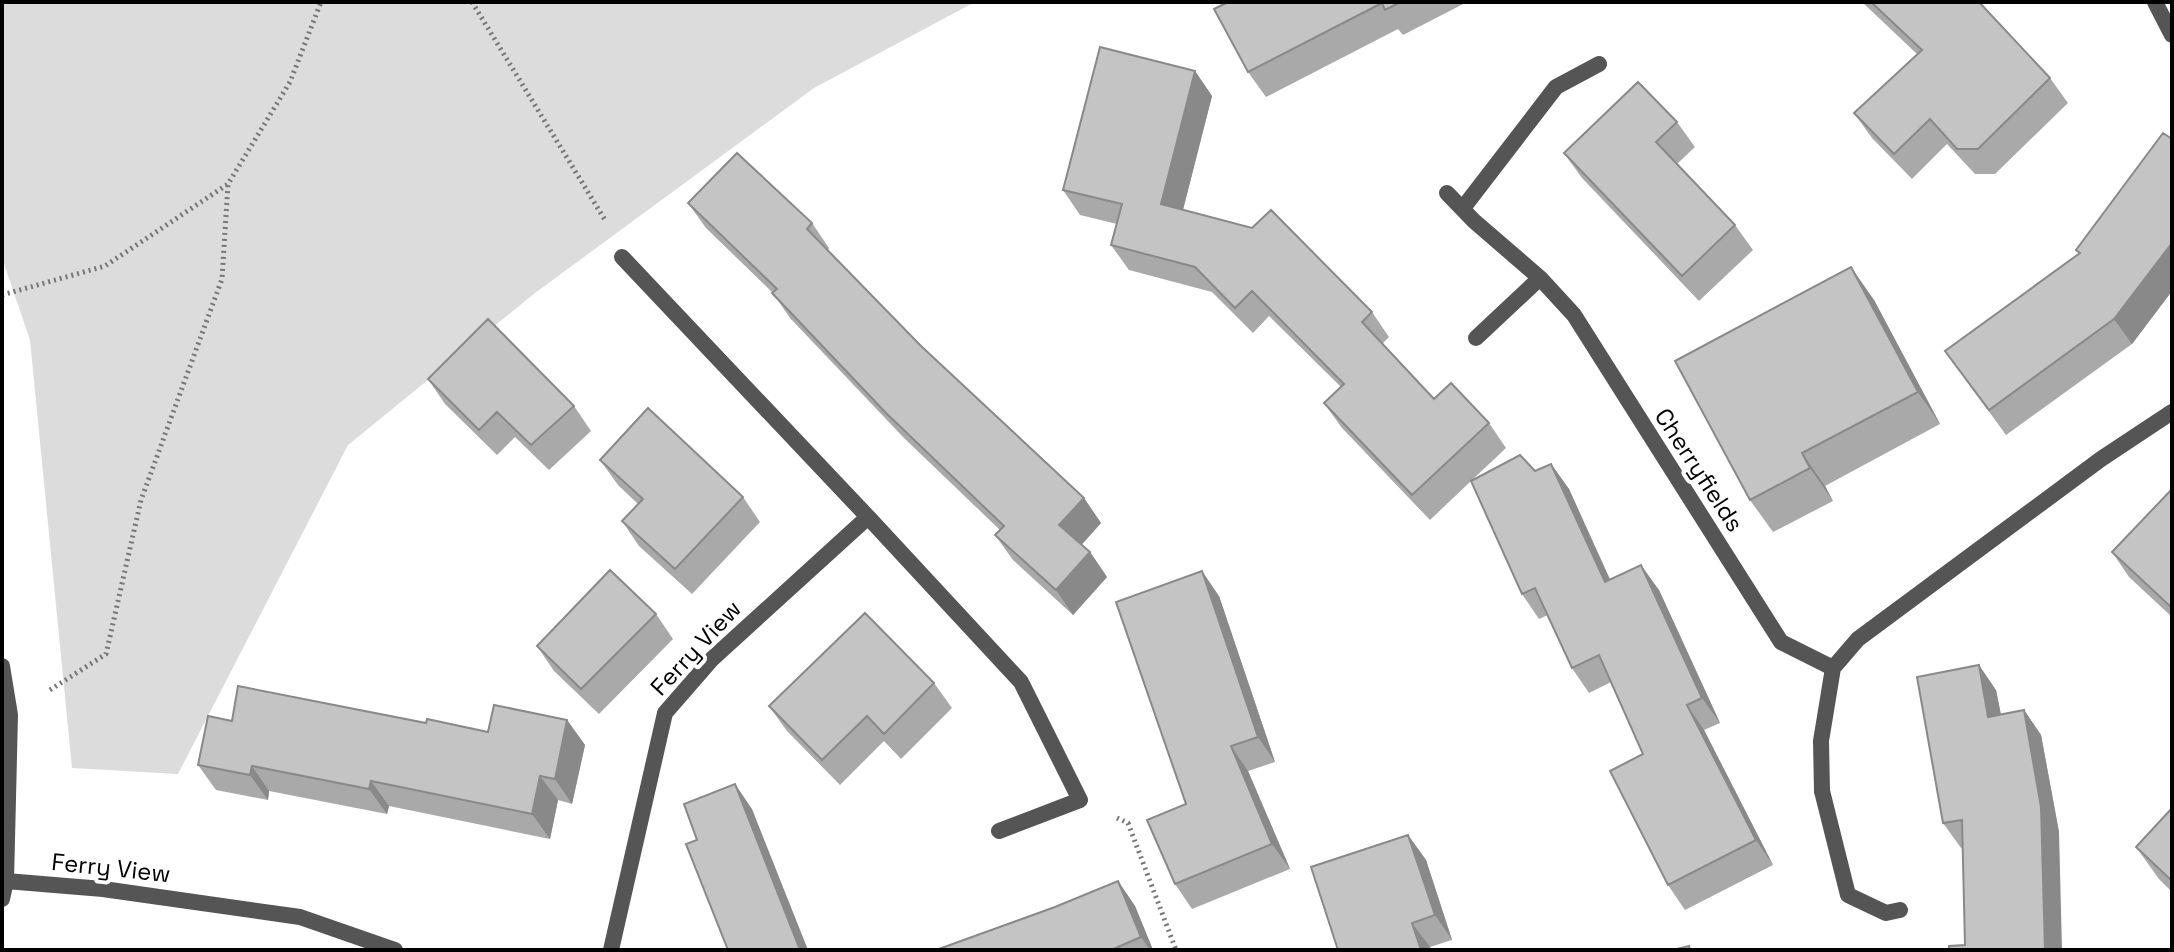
<svg xmlns="http://www.w3.org/2000/svg" width="2174" height="952" font-family="'Space Grotesk',sans-serif">
	<style>
		.park { fill: #dcdcdc }
		.lines { fill: none; stroke-linecap: round; stroke-linejoin: round }
		.path { stroke: #777; stroke-width: 5; stroke-dasharray: 2 4; stroke-linecap: butt }
		.service { stroke: #555; stroke-width: 16 }
		.minor { stroke: #555; stroke-width: 16 }
		.tertiary { stroke: #555; stroke-width: 16 }
		.wall { fill: #a9a9a9 }
		.shaded-wall { fill: #898989 }
		.building { fill: #c4c4c4; stroke: #898989; stroke-width: 2 }
		.labels { text-anchor: middle; stroke-width: 8; stroke-linejoin: round; paint-order: stroke }
		.street-label { font-size: 24px; fill: #000; stroke: #fff }
	</style>
	<rect width="100%" height="100%" fill="#fff"/>
	<path class="park" d="M 2,2 L 975,2 L 814,88 L 535,293 L 348,445 L 178,774 L 72,768 L 30,340 L 2,258 Z"/>
	<g class="lines">
		<path class="path" d="M 472,2 L 605,220
			M 2,295 L 105,266 L 228,184 L 290,82 L 321,2
			M 50,690 L 106,654 L 141,500 L 222,279 L 228,184
			M 1117,818 L 1128,823 L 1176,950"/>
		<path class="service" d="M 1463,208 L 1556,87 L 1599,64
			M 1822,791 L 1848,895 L 1886,913 L 1900,910"/>
		<path class="minor" d="M 2155,2 L 2172,35
			M 1447,193 L 1474,221 L 1540,278 L 1574,315 L 1781,642 L 1833,668
			M 622,257 L 868,517
			M 1476,338 L 1540,278
			M 1822,791 L 1821,741 L 1833,668 L 1858,639 L 2101,459 L 2172,412
			M 6,881 L 103,889 L 300,917 L 395,950
			M 611,950 L 665,713 L 712,659 L 868,517 L 1021,682 L 1080,800 L 999,831"/>
		<path class="tertiary" d="M 2,666 L 10,715 L 6,881 L 2,899"/>
	</g>
	<path class="wall" d="M 1228,2 L 1467,2 L 1403,35 L 1398,29 L 1266,97 L 1248,72 Z
		M 1862,2 L 1979,2 L 2050,78 L 2068,103 L 1995,174 L 1975,174 L 1947,144 L 1912,179 L 1872,138 L 1854,113 L 1917,54 Z
		M 1195,71 L 1212,96 L 1183,210 L 1372,312 L 1389,337 L 1382,344 L 1434,399 L 1489,423 L 1506,448 L 1471,481 L 1535,471 L 1551,464 L 1569,489 L 1610,579 L 1659,590 L 1720,723 L 1704,730 L 1773,865 L 1685,910 L 1668,885 L 1643,754 L 1611,682 L 1589,693 L 1572,668 L 1548,615 L 1539,619 L 1522,594 L 1471,481 L 1430,520 L 1342,428 L 1324,403 L 1341,387 L 1269,316 L 1253,333 L 1212,292 L 1129,270 L 1111,245 L 1117,224 L 1080,215 L 1063,190 Z
		M 1677,122 L 1695,147 L 1677,164 L 1735,225 L 1753,250 L 1699,301 L 1582,178 L 1564,153 Z
		M 2172,139 L 2172,291 L 2132,344 L 2006,435 L 1945,351 L 2079,254 L 2076,250 Z
		M 688,203 L 812,223 L 829,248 L 828,250 L 921,346 L 1084,498 L 1101,523 L 1081,545 L 1090,552 L 1107,577 L 1073,615 L 1013,560 L 995,535 L 1000,530 L 904,438 L 790,318 L 773,293 L 706,228 Z
		M 1874,300 L 1940,424 L 1825,486 L 1833,501 L 1773,532 L 1750,500 Z
		M 428,379 L 574,406 L 591,431 L 549,470 L 515,437 L 497,455 L 445,404 Z
		M 600,460 L 743,497 L 760,522 L 692,594 L 639,546 L 622,521 L 638,504 L 618,485 Z
		M 2172,489 L 2172,617 L 2129,577 L 2112,552 Z
		M 1219,596 L 1275,762 L 1248,771 L 1290,869 L 1192,909 L 1175,884 Z
		M 656,614 L 673,639 L 599,714 L 554,671 L 537,646 Z
		M 934,683 L 952,708 L 901,759 L 884,741 L 840,785 L 787,731 L 769,706 Z
		M 1996,690 L 2001,714 L 2024,710 L 2041,735 L 2059,832 L 1965,945 L 1963,848 L 1961,848 L 1943,823 Z
		M 567,720 L 585,745 L 572,804 L 558,800 L 550,839 L 389,806 L 387,814 L 269,791 L 268,800 L 216,790 L 198,765 L 232,721 L 426,723 L 488,732 Z
		M 2172,808 L 2172,892 L 2159,879 L 2136,847 Z
		M 1408,835 L 1426,860 L 1452,940 L 1430,947 L 1431,950 L 1338,950 Z
		M 1118,881 L 1135,906 L 1153,950 L 936,950 L 1055,907 Z"/>
	<path class="shaded-wall" d="M 1195,71 L 1212,96 L 1178,229 L 1161,204 Z
		M 2172,243 L 2172,291 L 2132,344 L 2114,319 Z
		M 1851,267 L 1874,300 L 1940,424 L 1918,392 Z
		M 1802,453 L 1825,486 L 1833,501 L 1810,468 Z
		M 1551,464 L 1569,489 L 1622,607 L 1605,582 Z
		M 1084,498 L 1101,523 L 1077,550 L 1059,525 Z
		M 1090,552 L 1107,577 L 1073,615 L 1056,590 Z
		M 1641,565 L 1659,590 L 1720,723 L 1702,698 Z
		M 1202,571 L 1219,596 L 1275,762 L 1258,737 Z
		M 1979,665 L 1996,690 L 2006,742 L 1988,717 Z
		M 1687,705 L 1704,730 L 1773,865 L 1756,840 Z
		M 2024,710 L 2041,735 L 2059,832 L 2062,950 L 2045,950 Z
		M 567,720 L 585,745 L 572,804 L 555,779 Z
		M 1231,746 L 1248,771 L 1290,869 L 1272,844 Z
		M 252,766 L 269,791 L 268,800 L 250,775 Z
		M 540,776 L 558,800 L 550,839 L 532,814 Z
		M 371,781 L 389,806 L 387,814 L 369,789 Z
		M 735,784 L 752,809 L 808,950 L 800,950 Z
		M 1408,835 L 1426,860 L 1452,940 L 1435,915 Z
		M 1118,881 L 1135,906 L 1153,950 L 1150,950 L 1141,937 Z
		M 1412,923 L 1430,947 L 1431,950 L 1421,950 Z"/>
	<path class="building" d="M 1228,2 L 1401,2 L 1385,10 L 1382,3 L 1248,72 L 1214,9 Z
		M 1871,2 L 1979,2 L 2050,78 L 1978,149 L 1957,149 L 1930,119 L 1894,154 L 1854,113 L 1922,50 Z
		M 1100,47 L 1195,71 L 1161,204 L 1252,228 L 1271,210 L 1372,312 L 1362,322 L 1434,399 L 1451,383 L 1489,423 L 1412,495 L 1324,403 L 1344,384 L 1252,291 L 1235,308 L 1195,267 L 1111,245 L 1122,204 L 1063,190 Z
		M 1638,82 L 1677,122 L 1656,142 L 1735,225 L 1682,276 L 1564,153 Z
		M 2163,133 L 2172,139 L 2172,243 L 2114,319 L 1989,410 L 1945,351 L 2080,253 L 2076,250 Z
		M 737,153 L 812,223 L 807,229 L 921,346 L 1084,498 L 1059,525 L 1090,552 L 1056,590 L 995,535 L 1004,526 L 886,413 L 772,293 L 777,289 L 688,203 Z
		M 1851,267 L 1918,392 L 1802,453 L 1810,468 L 1750,500 L 1675,361 Z
		M 488,319 L 574,406 L 531,445 L 497,412 L 479,430 L 428,379 Z
		M 648,408 L 743,497 L 675,569 L 622,521 L 643,499 L 600,460 Z
		M 1520,455 L 1535,471 L 1551,464 L 1605,582 L 1641,565 L 1702,698 L 1687,705 L 1756,840 L 1668,885 L 1610,771 L 1643,754 L 1599,655 L 1572,668 L 1535,588 L 1522,594 L 1471,481 Z
		M 2172,489 L 2172,608 L 2112,552 Z
		M 610,570 L 656,614 L 581,689 L 537,646 Z
		M 1202,571 L 1258,737 L 1231,746 L 1272,844 L 1175,884 L 1147,820 L 1186,804 L 1116,602 Z
		M 865,613 L 934,683 L 884,734 L 867,716 L 822,760 L 769,706 Z
		M 1979,665 L 1988,717 L 2024,710 L 2041,807 L 2045,950 L 1949,950 L 1949,946 L 1965,945 L 1962,820 L 1943,823 L 1917,677 Z
		M 238,686 L 426,723 L 427,719 L 488,732 L 494,705 L 567,720 L 555,779 L 540,776 L 532,814 L 371,781 L 369,789 L 252,766 L 250,775 L 198,765 L 208,716 L 232,721 Z
		M 735,784 L 800,950 L 728,950 L 686,844 L 697,840 L 684,804 Z
		M 2172,808 L 2172,881 L 2136,847 Z
		M 1408,835 L 1435,915 L 1412,923 L 1421,950 L 1338,950 L 1311,867 Z
		M 1118,881 L 1141,937 L 1111,950 L 936,950 L 1055,907 Z
		M 1689,946 L 1690,950 L 1673,950 Z"/>
	<g class="labels">
		<g class="street-label">
			<text transform="translate(1699 470) rotate(57)" y="8">Cherryfields</text>
			<text transform="translate(696 648) rotate(-47)" y="8">Ferry View</text>
			<text transform="translate(111 868) rotate(6)" y="8">Ferry View</text>
		</g>
	</g>
	<rect width="2174" height="952" fill="none" stroke="#000000" stroke-width="8"/>
</svg>
